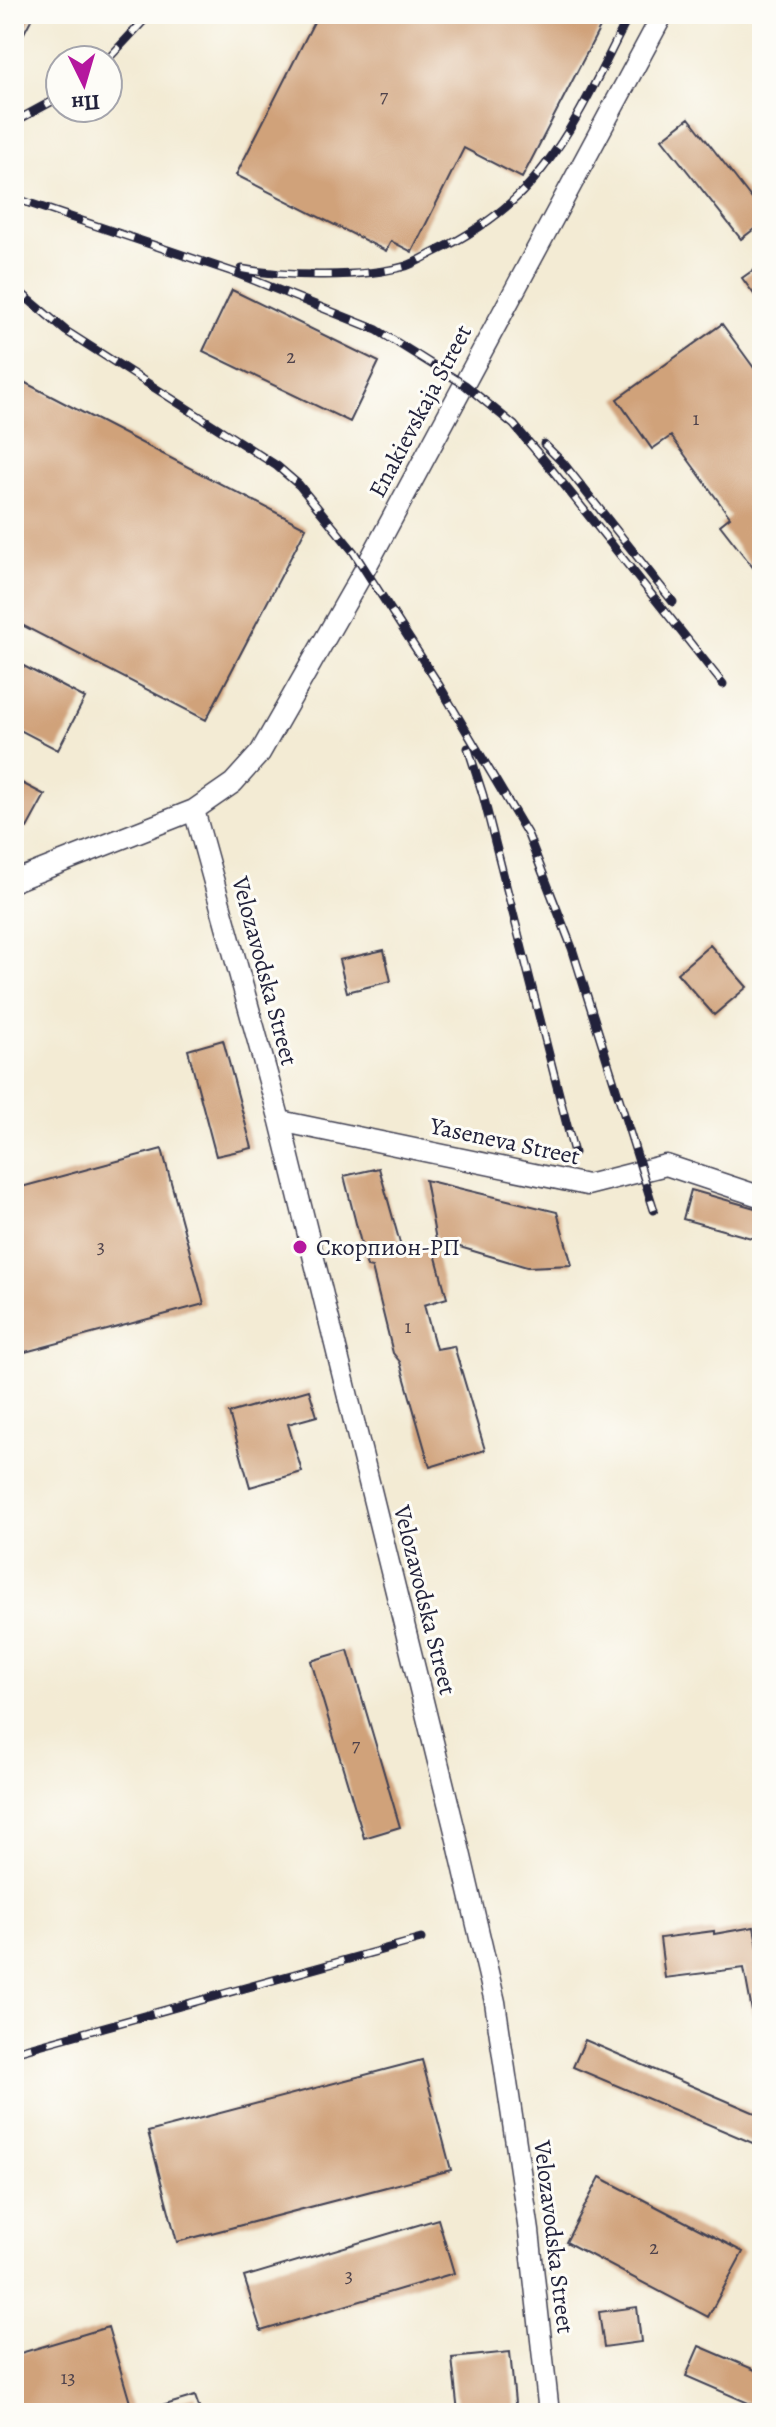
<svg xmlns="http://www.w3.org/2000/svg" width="776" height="2427" font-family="Alegreya,serif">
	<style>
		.building { fill: #d0a27a }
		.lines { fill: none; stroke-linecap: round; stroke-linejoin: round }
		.minor-casing { stroke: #414052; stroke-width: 23 }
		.minor { stroke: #fff; stroke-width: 20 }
		.rail-casing { stroke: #22223b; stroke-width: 9 }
		.rail { stroke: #fdfcf7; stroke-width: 6; stroke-dasharray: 18; stroke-linecap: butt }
		.poi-dot { fill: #b5179e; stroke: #fdfcf7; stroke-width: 3 }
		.labels { text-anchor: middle; stroke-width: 6; stroke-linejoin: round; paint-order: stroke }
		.number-label { font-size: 20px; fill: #4e424b }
		.street-label { font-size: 24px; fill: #22223b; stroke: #fdfcf7 }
		.poi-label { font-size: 24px; fill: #22223b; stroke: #fdfcf7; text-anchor: start }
	</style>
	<rect width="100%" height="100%" fill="#fdfcf7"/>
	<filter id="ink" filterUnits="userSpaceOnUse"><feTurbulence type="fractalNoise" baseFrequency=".0125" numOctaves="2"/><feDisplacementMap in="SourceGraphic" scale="16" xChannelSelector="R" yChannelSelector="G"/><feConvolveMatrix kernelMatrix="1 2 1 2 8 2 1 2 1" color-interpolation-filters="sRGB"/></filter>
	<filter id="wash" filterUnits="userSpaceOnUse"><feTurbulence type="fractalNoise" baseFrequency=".006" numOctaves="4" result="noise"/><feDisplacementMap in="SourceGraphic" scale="32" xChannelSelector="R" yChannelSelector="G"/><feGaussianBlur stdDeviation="1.8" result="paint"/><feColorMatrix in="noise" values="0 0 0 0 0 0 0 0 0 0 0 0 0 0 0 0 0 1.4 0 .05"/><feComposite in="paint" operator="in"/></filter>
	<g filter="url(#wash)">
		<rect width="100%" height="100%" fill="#f3ebd4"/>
		<g id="blocks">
			<path class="building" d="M 14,14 L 34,14 L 14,52 Z
				M 318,14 L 607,14 L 522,178 L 464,148 L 412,252 L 391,241 L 386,251 L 236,175 Z
				M 689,118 L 762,212 L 762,223 L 741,239 L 662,139 Z
				M 762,264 L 762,305 L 742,278 Z
				M 232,290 L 379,362 L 350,422 L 203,351 Z
				M 722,324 L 762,379 L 762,579 L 720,525 L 730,517 L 671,436 L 652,449 L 617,399 Z
				M 14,377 L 306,528 L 206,720 L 14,621 Z
				M 14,661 L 85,698 L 58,750 L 14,727 Z
				M 14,779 L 45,795 L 27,828 L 14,821 Z
				M 710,945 L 747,987 L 714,1015 L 677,973 Z
				M 384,950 L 391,981 L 347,992 L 339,960 Z
				M 223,1040 L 252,1148 L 216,1156 L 188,1050 Z
				M 162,1149 L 204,1304 L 14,1355 L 14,1189 Z
				M 379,1168 L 403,1254 L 433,1246 L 447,1298 L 424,1305 L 436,1349 L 454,1346 L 485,1450 L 430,1467 L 400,1362 L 393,1353 L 372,1268 L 367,1267 L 344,1176 Z
				M 425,1180 L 557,1212 L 572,1265 L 527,1267 L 436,1240 Z
				M 691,1190 L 762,1210 L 762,1241 L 683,1219 Z
				M 309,1390 L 317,1416 L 288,1424 L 302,1472 L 250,1487 L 229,1413 Z
				M 348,1650 L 400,1827 L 364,1838 L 311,1661 Z
				M 754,1927 L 762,1969 L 762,2021 L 754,2022 L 744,1968 L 665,1978 L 660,1938 L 714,1931 L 714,1934 Z
				M 585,2040 L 762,2116 L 762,2147 L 573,2067 Z
				M 422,2060 L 451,2170 L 177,2242 L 148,2132 Z
				M 600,2177 L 743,2252 L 708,2317 L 566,2242 Z
				M 438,2219 L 454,2273 L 261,2331 L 244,2277 Z
				M 637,2307 L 641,2342 L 604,2347 L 599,2312 Z
				M 108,2327 L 133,2413 L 14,2413 L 14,2355 Z
				M 699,2346 L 762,2373 L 762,2409 L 686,2376 Z
				M 510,2352 L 516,2413 L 458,2413 L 452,2358 Z
				M 195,2396 L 201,2413 L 152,2413 L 152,2409 Z"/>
		</g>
	</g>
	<g filter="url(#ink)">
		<use href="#blocks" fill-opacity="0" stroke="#414052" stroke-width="2"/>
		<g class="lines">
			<defs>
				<path id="minor" d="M 194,810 L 280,1121 L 455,1831 L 495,2002 L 529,2231 L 549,2413
					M 14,881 L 194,810 L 233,783 L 260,753 L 365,569 L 663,14
					M 280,1121 L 587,1185 L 666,1165 L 762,1197"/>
			</defs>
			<use href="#minor" class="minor-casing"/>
			<use href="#minor" class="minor"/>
			<defs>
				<path id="rail" d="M 107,60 L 150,14
					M 14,122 L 60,97
					M 14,198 L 236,273 L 377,330 L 465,385 L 514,425 L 553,471 L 723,684
					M 242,269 C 285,277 364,278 406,266 C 415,263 425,257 433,253 C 475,233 515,205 543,168 C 579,122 603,65 630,14
					M 14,287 L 66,331 L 277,466 L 299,485 L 353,551 L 439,685 L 528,835 L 572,948 L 654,1210
					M 544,444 L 564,464 L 673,602
					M 468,748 L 483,795 L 574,1153
					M 14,2052 L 421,1939"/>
			</defs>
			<use href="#rail" class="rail-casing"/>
			<use href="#rail" class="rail"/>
		</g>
	</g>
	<circle class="poi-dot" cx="300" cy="1247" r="8"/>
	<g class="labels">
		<g class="number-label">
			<text x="384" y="102">7</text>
			<text x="291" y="363">2</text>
			<text x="696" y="425">1</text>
			<text x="101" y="1253">3</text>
			<text x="408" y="1333">1</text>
			<text x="356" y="1751">7</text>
			<text x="654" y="2254">2</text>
			<text x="349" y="2282">3</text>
			<text x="68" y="2384">13</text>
		</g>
		<g class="street-label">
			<text transform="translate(420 411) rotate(-62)" y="8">Enakievskaja Street</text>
			<text transform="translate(265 971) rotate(75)" y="8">Velozavodska Street</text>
			<text transform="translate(505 1141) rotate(12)" y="8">Yaseneva Street</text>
			<text transform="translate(425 1600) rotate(76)" y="8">Velozavodska Street</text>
			<text transform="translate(554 2237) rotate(83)" y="8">Velozavodska Street</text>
		</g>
		<g class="poi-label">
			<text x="316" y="1255">Скорпион-РП</text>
		</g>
	</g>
	<rect width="776" height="2427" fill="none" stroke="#fdfcf7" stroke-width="48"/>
	<g transform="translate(84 84) rotate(175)"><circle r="38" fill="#fdfcf7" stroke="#a5a5ac" stroke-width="2"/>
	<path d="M0-6L14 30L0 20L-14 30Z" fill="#b5179e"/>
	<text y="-12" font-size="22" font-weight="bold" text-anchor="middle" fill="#22223b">Пн</text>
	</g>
</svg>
